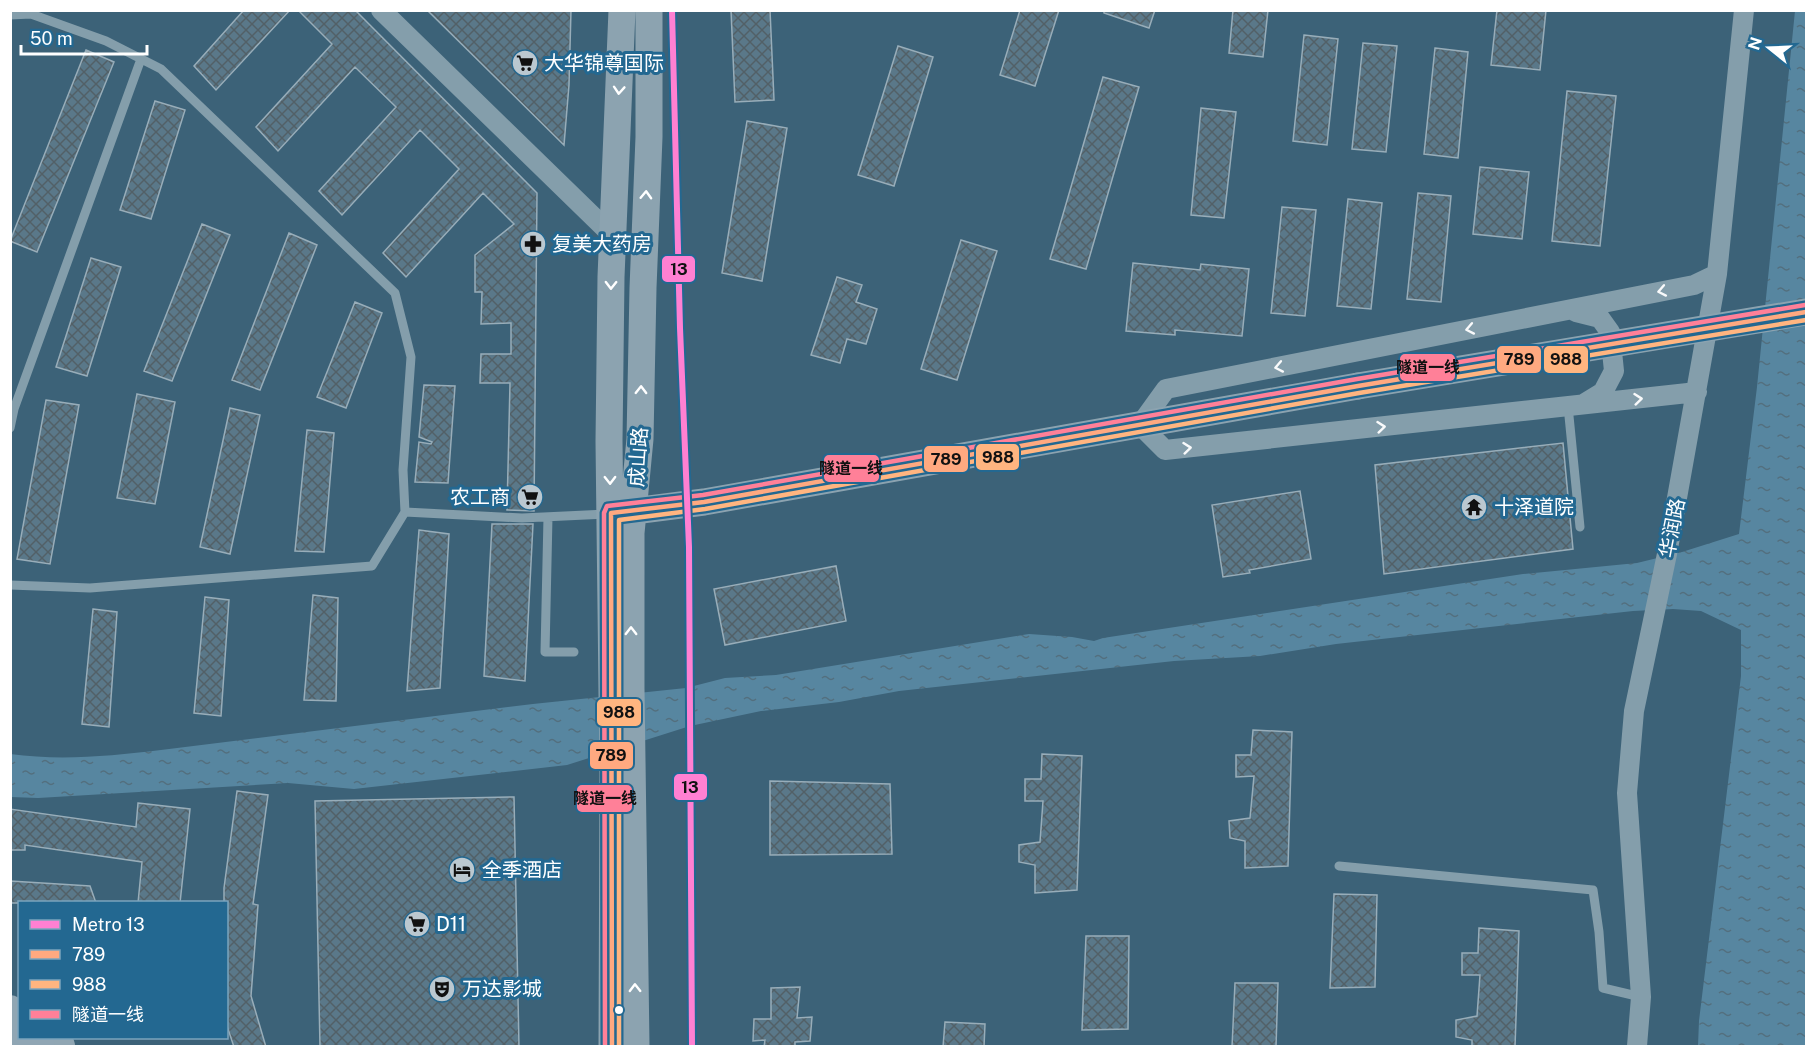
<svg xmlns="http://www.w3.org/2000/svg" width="1817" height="1057" font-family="'Public Sans','Noto Sans SC',sans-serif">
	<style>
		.water { fill: url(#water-ripples) }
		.building { fill: url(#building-cross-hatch); stroke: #98adb9; stroke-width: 1.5 }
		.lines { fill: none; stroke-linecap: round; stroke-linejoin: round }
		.lane { stroke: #849eab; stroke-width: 9 }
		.street { stroke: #849eab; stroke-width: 20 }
		.secondary { stroke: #8ca3b0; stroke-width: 27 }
		.primary { stroke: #90a6b3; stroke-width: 30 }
		.highway { stroke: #90a6b4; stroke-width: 33 }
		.secondary-bridge { stroke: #8ca3b0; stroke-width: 27 }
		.bus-1-casing { stroke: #236891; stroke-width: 9 }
		.bus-2-casing { stroke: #236891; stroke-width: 9 }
		.bus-3-casing { stroke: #236891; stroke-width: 9 }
		.bus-1 { stroke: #ffa980; stroke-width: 4.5 }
		.bus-2 { stroke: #ffb580; stroke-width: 4.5 }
		.bus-3 { stroke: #ff8098; stroke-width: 4.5 }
		.metro-1-casing { stroke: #236891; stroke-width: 10 }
		.metro-1 { stroke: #ff80d2; stroke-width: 6 }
		.oneway { stroke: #fff }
		.oneway2 { stroke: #f9fafb }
		.bus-dot { fill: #fff; stroke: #236891; stroke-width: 2 }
		.labels { text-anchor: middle; stroke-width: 6; stroke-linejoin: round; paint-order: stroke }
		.poi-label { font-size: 20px; fill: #fff; stroke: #236891; text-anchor: start }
		.street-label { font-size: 20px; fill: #fff; stroke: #236891 }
		.line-badge { stroke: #236891; stroke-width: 2 }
		.pale-badge-label { font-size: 16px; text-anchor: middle; font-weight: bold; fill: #111 }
	</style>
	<defs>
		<pattern id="water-ripples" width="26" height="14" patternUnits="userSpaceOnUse" patternTransform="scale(1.5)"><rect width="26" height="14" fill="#5786a0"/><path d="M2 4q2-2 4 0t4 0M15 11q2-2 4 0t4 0" fill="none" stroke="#536f7e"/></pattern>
		<pattern id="building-cross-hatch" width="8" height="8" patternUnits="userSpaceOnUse" patternTransform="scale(1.5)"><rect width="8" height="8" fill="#5a7889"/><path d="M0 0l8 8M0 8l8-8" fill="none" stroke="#526067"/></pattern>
	</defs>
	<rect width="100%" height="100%" fill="#3c6278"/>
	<path class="water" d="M 1795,11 L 1806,11 L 1806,1046 L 1698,1046 L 1699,1021 L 1741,676 L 1741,630 L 1701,611 L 1673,609 L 1633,611 L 1336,644 L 1260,656 L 1174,661 L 899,691 L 839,702 L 761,711 L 690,726 L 567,765 L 354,789 L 288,783 L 38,798 L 11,797 L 10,754 C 61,761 111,756 161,750 L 533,704 L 686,688 L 725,678 L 776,675 L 1029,634 L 1072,637 L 1094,641 L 1103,638 L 1523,574 L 1637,563 L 1682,552 L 1739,534 L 1757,387 Z"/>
	<path class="building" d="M 244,10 L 290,10 L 216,90 L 194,66 Z
		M 298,10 L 355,10 L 537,193 L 534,511 L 507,510 L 510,383 L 480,383 L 481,354 L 511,354 L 511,323 L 481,324 L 482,292 L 475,292 L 475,255 L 514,224 L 483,193 L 406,277 L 383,253 L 459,169 L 420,130 L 342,215 L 319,191 L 396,107 L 355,67 L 278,151 L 256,127 L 332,44 Z
		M 427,10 L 571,10 L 569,85 L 564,145 Z
		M 731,10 L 770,10 L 774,100 L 735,102 Z
		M 1020,10 L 1059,10 L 1035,86 L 1000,75 Z
		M 1104,10 L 1155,10 L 1149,28 L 1104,13 Z
		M 1233,10 L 1268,10 L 1263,57 L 1229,53 Z
		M 1497,10 L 1546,10 L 1540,70 L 1491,65 Z
		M 1304,35 L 1338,39 L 1327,145 L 1293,141 Z
		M 1363,43 L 1397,46 L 1386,152 L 1352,149 Z
		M 898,46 L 933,57 L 894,186 L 858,175 Z
		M 1435,48 L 1468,52 L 1458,158 L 1424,154 Z
		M 86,50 L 114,62 L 37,252 L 10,241 Z
		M 1103,77 L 1139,87 L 1086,269 L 1050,259 Z
		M 1567,91 L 1616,96 L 1600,246 L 1552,241 Z
		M 155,101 L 185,110 L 151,219 L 120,210 Z
		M 1201,108 L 1236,112 L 1224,218 L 1191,215 Z
		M 747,121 L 787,128 L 762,281 L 722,273 Z
		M 1480,167 L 1529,172 L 1522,239 L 1473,234 Z
		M 1418,193 L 1451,196 L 1441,302 L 1407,299 Z
		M 1348,199 L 1382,203 L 1371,309 L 1337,306 Z
		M 1282,207 L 1316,210 L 1305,316 L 1271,313 Z
		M 202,224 L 230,235 L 172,381 L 144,371 Z
		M 289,233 L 317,245 L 260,390 L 232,380 Z
		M 961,240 L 997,251 L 957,380 L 921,369 Z
		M 91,258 L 121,267 L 87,376 L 56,367 Z
		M 1133,263 L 1200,270 L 1201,264 L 1249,269 L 1242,336 L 1175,330 L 1175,335 L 1126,331 Z
		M 837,277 L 862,285 L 856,302 L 877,309 L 866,344 L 847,339 L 840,363 L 811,355 Z
		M 355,302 L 382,313 L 346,408 L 317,397 Z
		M 424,385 L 455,386 L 448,483 L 415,482 L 419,442 L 431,444 L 432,442 L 419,437 Z
		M 137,394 L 175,402 L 155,504 L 117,498 Z
		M 46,400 L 79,405 L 50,564 L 17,559 Z
		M 230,408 L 260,415 L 230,554 L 200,547 Z
		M 307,430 L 334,433 L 324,552 L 295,551 Z
		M 1563,443 L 1573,549 L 1384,574 L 1375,465 Z
		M 1300,491 L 1311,559 L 1249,570 L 1250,573 L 1223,577 L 1212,505 Z
		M 492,524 L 533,524 L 525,681 L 484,676 Z
		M 419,530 L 449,534 L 440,688 L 407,691 Z
		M 836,566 L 846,621 L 725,645 L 714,589 Z
		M 313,595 L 338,598 L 336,701 L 304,700 Z
		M 205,597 L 229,600 L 221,716 L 194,713 Z
		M 93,609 L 117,612 L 109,727 L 82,724 Z
		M 1253,730 L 1292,732 L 1288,866 L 1245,868 L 1245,841 L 1230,838 L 1229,821 L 1250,818 L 1254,776 L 1236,777 L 1236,755 L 1251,755 Z
		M 1042,754 L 1082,756 L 1077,890 L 1035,893 L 1035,865 L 1019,862 L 1019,845 L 1040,842 L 1043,801 L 1025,801 L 1025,779 L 1041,779 Z
		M 770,781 L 890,784 L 892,854 L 770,855 Z
		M 237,791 L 268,795 L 253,904 L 258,905 L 251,996 L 266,1047 L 234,1047 L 226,1023 L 226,903 L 224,903 L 224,888 Z
		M 514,797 L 519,1047 L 320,1047 L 315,801 Z
		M 138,803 L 190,809 L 180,903 L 138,903 L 142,862 L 25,845 L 25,850 L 10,850 L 10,809 L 136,827 Z
		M 10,881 L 90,886 L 96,903 L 10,903 Z
		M 1334,894 L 1377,895 L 1375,987 L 1330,988 Z
		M 1479,928 L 1519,931 L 1515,1047 L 1472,1047 L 1472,1040 L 1456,1037 L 1456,1020 L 1477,1016 L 1480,975 L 1462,975 L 1462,953 L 1478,953 Z
		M 1086,936 L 1129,936 L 1128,1029 L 1082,1030 Z
		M 1235,983 L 1278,983 L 1276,1047 L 1232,1047 Z
		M 800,987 L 797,1018 L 812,1017 L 810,1041 L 795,1042 L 795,1047 L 764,1047 L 765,1040 L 753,1041 L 754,1019 L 771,1019 L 771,988 Z
		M 945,1022 L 985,1024 L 984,1047 L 943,1047 Z"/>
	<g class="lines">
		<path class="lane" d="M 10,15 L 31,14 L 106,41 L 161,69 L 395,293 L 411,357 L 403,470 L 405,512 L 522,518 L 607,514
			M 1568,406 L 1580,527
			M 10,428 L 14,409 L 141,59
			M 548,517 L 545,652 L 574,652
			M 10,585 L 90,588 L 372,566 L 405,512
			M 1339,866 L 1593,890 L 1599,932 L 1603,988 L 1641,997"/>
		<path class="street" d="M 381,10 L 612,235
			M 1576,312 L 1600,318 L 1610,332 L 1614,371 L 1603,392 L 1585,403
			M 1697,392 L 1165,450 L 1140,425 L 1166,389 L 1694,285 L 1717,274
			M 1637,1046 L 1641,997 L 1627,793 L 1634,711 L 1667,554 L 1717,274 L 1744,10"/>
		<path class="secondary" d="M 618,513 L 704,502 L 1358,386
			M 612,1046 L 613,775 L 609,441 L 611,277 L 622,10
			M 636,1046 L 631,689 L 631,533 L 640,439 L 643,288 L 649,137 L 649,10"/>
		<path class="primary" d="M 10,1010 L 20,1017
			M 48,1038 L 60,1046"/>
		<path class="highway" d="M 26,1038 L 38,1046"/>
		<path class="secondary-bridge" d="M 1358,386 L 1806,312"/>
		<defs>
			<path id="bus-1" d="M 612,1046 L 611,513 L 704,502 L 1358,386 L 1806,312"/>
			<path id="bus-2" d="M 619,1046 L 619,520 L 705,509 L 1359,393 L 1806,320"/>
			<path id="bus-3" d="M 605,1046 L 604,513 L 607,506 L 703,495 L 1357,379 L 1805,305"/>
		</defs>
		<use href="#bus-1" class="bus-1-casing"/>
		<use href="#bus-2" class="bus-2-casing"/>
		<use href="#bus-3" class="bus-3-casing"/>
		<use href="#bus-1" class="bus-1"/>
		<use href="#bus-2" class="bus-2"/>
		<use href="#bus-3" class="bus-3"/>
		<defs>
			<path id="metro-1" d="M 672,10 L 680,328 L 689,547 L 692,1046"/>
		</defs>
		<use href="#metro-1" class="metro-1-casing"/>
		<use href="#metro-1" class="metro-1"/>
	</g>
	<defs><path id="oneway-chevron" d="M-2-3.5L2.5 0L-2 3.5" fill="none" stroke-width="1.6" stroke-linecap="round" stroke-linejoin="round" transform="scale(1.5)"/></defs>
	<g class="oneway">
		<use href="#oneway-chevron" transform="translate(619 90) rotate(94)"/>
		<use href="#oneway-chevron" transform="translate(646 195) rotate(-88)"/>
		<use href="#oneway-chevron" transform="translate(611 285) rotate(91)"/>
		<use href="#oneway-chevron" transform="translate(641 390) rotate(-89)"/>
		<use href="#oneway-chevron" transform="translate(610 480) rotate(89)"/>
		<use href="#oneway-chevron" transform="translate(631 631) rotate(-90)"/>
		<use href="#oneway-chevron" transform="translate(635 988) rotate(-91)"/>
	</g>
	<g class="oneway2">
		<use href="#oneway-chevron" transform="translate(1662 291) rotate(169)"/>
		<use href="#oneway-chevron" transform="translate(1470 329) rotate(169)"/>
		<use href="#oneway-chevron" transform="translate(1279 367) rotate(169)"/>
		<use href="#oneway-chevron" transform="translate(1638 399) rotate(-6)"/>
		<use href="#oneway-chevron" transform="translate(1381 427) rotate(-6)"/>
		<use href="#oneway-chevron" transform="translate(1187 448) rotate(-6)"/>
	</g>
	<defs>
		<symbol id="supermarket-disc" viewBox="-11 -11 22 22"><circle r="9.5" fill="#bbc8d0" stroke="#236891"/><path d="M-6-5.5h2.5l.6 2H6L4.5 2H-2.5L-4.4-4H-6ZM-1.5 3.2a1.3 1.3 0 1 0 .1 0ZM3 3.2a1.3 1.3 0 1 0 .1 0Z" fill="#111"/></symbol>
		<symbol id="pharmacy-disc" viewBox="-11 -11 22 22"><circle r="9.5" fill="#bbc8d0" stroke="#236891"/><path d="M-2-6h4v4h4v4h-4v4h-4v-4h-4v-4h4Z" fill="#111"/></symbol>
		<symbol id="temple-disc" viewBox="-11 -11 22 22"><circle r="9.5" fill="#bbc8d0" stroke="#236891"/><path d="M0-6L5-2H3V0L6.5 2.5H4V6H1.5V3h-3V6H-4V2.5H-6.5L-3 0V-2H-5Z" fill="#111"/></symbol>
		<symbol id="hotel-disc" viewBox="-11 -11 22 22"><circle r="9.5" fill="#bbc8d0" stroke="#236891"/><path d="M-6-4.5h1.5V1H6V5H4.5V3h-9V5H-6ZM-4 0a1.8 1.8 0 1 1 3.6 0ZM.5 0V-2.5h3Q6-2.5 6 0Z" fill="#111"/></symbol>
		<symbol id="theatre-disc" viewBox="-11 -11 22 22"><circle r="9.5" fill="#bbc8d0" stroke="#236891"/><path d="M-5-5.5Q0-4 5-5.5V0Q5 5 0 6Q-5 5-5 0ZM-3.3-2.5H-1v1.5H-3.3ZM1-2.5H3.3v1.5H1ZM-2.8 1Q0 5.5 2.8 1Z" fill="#111"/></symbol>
	</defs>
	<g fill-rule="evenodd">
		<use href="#supermarket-disc" x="510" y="48" width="30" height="30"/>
		<use href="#pharmacy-disc" x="518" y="229" width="30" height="30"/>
		<use href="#supermarket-disc" x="515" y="482" width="30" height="30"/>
		<use href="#temple-disc" x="1459" y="492" width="30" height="30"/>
		<use href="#hotel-disc" x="447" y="855" width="30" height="30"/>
		<use href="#supermarket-disc" x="402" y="909" width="30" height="30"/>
		<use href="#theatre-disc" x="427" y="974" width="30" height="30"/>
	</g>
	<circle class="bus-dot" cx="619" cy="1010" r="5"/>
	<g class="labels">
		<g class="poi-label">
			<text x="544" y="70">大华锦尊国际</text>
			<text x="552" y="251">复美大药房</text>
			<text x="510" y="504" text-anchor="end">农工商</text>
			<text x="1494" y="514">十泽道院</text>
			<text x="482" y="877">全季酒店</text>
			<text x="436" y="931">D11</text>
			<text x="462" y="996">万达影城</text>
		</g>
		<g class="street-label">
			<text transform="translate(638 457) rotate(-86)" y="7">成山路</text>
			<text transform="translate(1672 528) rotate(-79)" y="7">华润路</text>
		</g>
	</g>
	<g class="line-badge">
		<rect x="661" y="255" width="35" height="28" rx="6" fill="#ff80d2"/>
		<rect x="1543" y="345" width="46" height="29" rx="6" fill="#ffb580"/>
		<rect x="1496" y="345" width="46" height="29" rx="6" fill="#ffa980"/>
		<rect x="1399" y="353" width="57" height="29" rx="6" fill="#ff8098"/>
		<rect x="975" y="443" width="45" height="28" rx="6" fill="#ffb580"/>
		<rect x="923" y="445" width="46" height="28" rx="6" fill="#ffa980"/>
		<rect x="823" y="454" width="57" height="29" rx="6" fill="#ff8098"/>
		<rect x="596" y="698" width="46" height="29" rx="6" fill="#ffb580"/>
		<rect x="589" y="741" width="45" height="29" rx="6" fill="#ffa980"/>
		<rect x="673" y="773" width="35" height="28" rx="6" fill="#ff80d2"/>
		<rect x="576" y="784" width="57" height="29" rx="6" fill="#ff8098"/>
	</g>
	<g class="pale-badge-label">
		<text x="679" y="275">13</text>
		<text x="1566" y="365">988</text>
		<text x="1519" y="365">789</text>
		<text x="1428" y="373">隧道一线</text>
		<text x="998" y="463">988</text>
		<text x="946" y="465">789</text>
		<text x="851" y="474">隧道一线</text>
		<text x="619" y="718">988</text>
		<text x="611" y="761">789</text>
		<text x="690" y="793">13</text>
		<text x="605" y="804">隧道一线</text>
	</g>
	<rect width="1817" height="1057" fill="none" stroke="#ffffff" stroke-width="24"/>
	<rect x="18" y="901" width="210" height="138" fill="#236891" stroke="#7ba4bd" stroke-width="1.5"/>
	<rect x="30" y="920" width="30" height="9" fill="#ff80d2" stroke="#7ba4bd" stroke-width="1.5"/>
	<text x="72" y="931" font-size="18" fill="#ffffff">Metro 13</text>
	<rect x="30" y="950" width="30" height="9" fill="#ffa980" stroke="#7ba4bd" stroke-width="1.5"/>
	<text x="72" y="961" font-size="18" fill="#ffffff">789</text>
	<rect x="30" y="980" width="30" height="9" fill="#ffb580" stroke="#7ba4bd" stroke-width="1.5"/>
	<text x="72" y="991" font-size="18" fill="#ffffff">988</text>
	<rect x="30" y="1010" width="30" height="9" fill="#ff8098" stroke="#7ba4bd" stroke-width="1.5"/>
	<text x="72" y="1021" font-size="18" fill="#ffffff">隧道一线</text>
	<g transform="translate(1769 48) rotate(288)" stroke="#236891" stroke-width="4.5" paint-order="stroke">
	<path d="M0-4.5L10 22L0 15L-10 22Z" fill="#ffffff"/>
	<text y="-9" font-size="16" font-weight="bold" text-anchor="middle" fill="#ffffff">N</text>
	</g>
	<path d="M21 45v9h126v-9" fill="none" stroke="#ffffff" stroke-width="3"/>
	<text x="30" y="45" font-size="18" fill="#ffffff" stroke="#236891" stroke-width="4.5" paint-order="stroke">50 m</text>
</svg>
